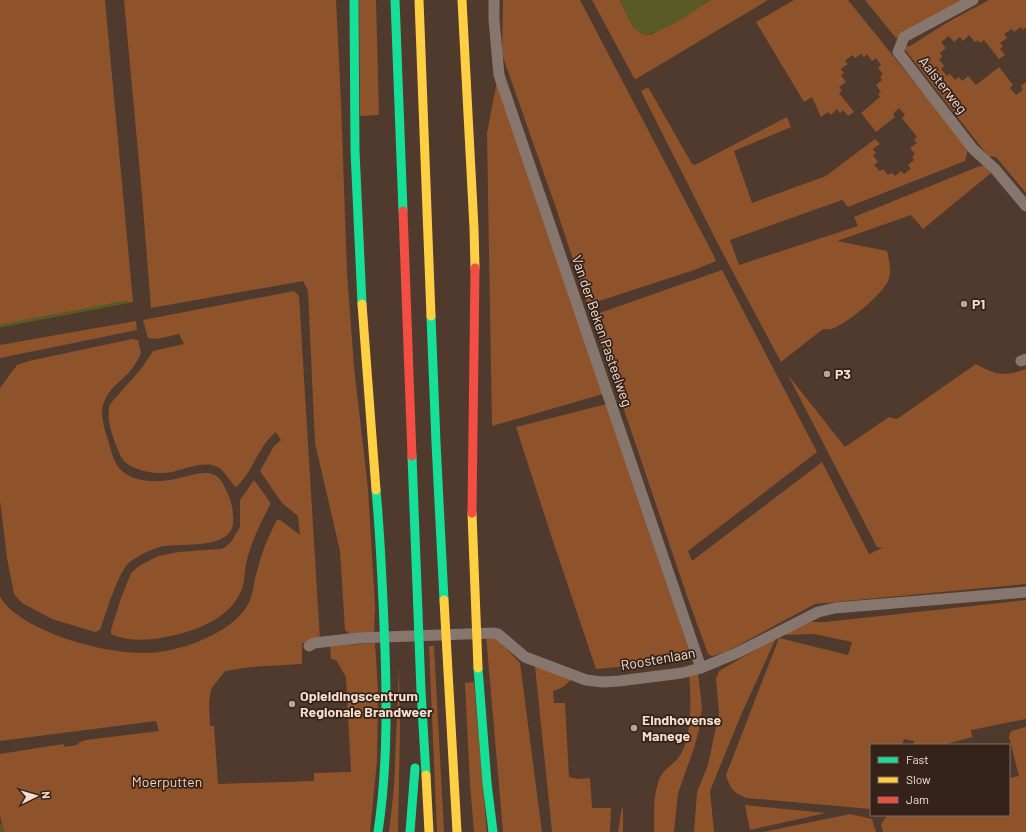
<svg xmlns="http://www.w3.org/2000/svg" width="1026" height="832" font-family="Barlow,sans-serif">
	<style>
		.green { fill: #8f532c }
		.water { fill: #5a5a26 }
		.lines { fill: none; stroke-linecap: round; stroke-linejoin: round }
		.stream { stroke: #5a5a26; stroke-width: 3 }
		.street { stroke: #87766d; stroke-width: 11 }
		.fast { stroke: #16e098; stroke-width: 9 }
		.slow { stroke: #ffcf43; stroke-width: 9 }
		.jam { stroke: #f24e42; stroke-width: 9 }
		.poi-dot { fill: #bba496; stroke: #352319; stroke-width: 1.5 }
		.labels { text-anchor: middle; stroke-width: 3.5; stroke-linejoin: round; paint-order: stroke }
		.street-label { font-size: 14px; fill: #f5ddcf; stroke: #352319 }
		.poi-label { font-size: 14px; font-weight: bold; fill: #f5ddcf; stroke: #352319; text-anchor: start }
		.park-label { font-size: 14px; fill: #fecfb4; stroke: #352319 }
	</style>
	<rect width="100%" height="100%" fill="#4f3a2d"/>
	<path class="green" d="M 0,0 L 105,0 L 133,302 L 0,325 Z
		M 124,0 L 336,0 L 341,102 L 347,273 L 354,367 L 368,489 L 375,605 L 374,633 L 351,635 L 345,630 L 340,551 L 315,443 L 308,291 L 303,281 L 151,308 L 142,195 Z
		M 359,0 L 376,0 L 379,115 L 360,116 Z
		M 503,0 L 580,0 L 714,256 L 716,261 L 694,270 L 590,304 L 587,302 L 556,208 L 504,60 L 502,53 Z
		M 592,0 L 620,0 L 633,27 L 644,35 L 652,34 L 684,17 L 711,0 L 768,0 L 636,79 L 634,78 Z
		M 794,0 L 848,0 L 968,149 L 965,161 L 848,207 L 842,200 L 730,240 L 739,265 L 858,226 L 854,217 L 980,166 L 984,166 L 991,173 L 923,229 L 911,215 L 837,241 L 887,251 C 889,259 892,273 888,281 C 883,293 850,321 838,326 C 833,329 829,330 823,329 L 781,362 L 719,246 L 641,91 L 648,87 L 692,164 L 695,165 L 787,117 L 791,127 L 734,151 L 752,203 L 826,176 L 875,139 L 880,144 L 873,149 L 876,153 L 873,155 L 878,162 L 874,165 L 880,171 L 883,169 L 888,175 L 892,173 L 895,176 L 901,171 L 904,174 L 911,169 L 908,165 L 914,160 L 912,157 L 915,154 L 910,148 L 917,143 L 914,140 L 917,137 L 902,118 L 905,115 L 899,108 L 893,114 L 895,117 L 876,132 L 861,113 L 880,97 L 878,94 L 881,92 L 876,85 L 882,80 L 880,77 L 883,74 L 878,68 L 881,65 L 876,58 L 872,61 L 867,54 L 864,57 L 861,54 L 855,58 L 852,55 L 845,61 L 848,64 L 841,69 L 844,73 L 841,75 L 846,82 L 839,87 L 842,90 L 839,93 L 854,112 L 848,116 L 843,110 L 840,113 L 837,109 L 831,115 L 828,112 L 821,117 L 812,97 L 804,102 L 756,22 Z
		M 865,0 L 967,0 L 896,38 Z
		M 989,0 L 1026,0 L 1026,27 L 1023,30 L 1021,27 L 1014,32 L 1012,29 L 1004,34 L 1007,38 L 1000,43 L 1003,46 L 1000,49 L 1005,55 L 999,59 L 984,40 L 980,43 L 978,40 L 975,42 L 969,35 L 963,41 L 960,37 L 954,42 L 949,36 L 941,42 L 946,48 L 940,53 L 942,57 L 939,59 L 944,66 L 941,69 L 947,76 L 950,74 L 955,80 L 959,77 L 962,81 L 968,76 L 976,85 L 999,67 L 1013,85 L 1010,88 L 1016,95 L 1023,90 L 1021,86 L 1026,82 L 1026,193 L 996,157 L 988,156 L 903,47 L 910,46 L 948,22 Z
		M 497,81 L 603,394 L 492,426 L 487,133 Z
		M 722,270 L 817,452 L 688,551 L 692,561 L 822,462 L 869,554 L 882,548 L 877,547 L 788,375 L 845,447 L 889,417 L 897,419 L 976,364 C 995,375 1005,377 1026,369 L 1026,584 L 815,604 L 726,652 L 712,656 L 708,654 L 688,599 L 593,318 L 594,315 Z
		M 294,291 L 299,296 L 320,640 L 302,643 L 302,664 L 251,667 L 225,671 L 211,689 L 209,703 L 210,726 L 214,726 L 218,784 L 314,781 L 314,773 L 351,772 L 346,677 L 336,660 L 331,659 L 330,646 L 375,643 L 378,691 L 377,761 L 370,832 L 4,832 L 0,816 L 0,754 L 63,744 L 65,747 L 77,745 L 80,742 L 86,740 L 159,731 L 156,721 L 0,741 L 0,597 C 4,603 9,609 15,613 C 45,637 108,654 146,653 C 176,653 223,636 242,613 C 255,598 252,585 258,568 C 262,551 269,535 277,520 L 280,520 L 300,535 L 298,516 L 282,503 L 260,471 L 274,446 L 281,440 L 276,432 C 258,446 253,472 236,487 C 227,479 225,468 212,465 C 198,463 185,469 172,472 C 158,475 137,472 125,462 C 120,457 118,449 115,443 C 111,430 106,418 110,404 L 141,369 L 153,351 L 184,344 L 179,334 L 157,339 L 148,338 L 143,320 Z
		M 136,321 L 137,330 L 0,358 L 0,345 Z
		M 132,339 L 138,340 L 141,354 C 138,359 135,365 131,370 C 123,380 109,388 104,402 C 99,415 105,430 109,443 C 111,451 114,462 119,468 C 133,484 161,483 179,478 C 190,476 202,471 212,474 C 220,476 224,485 227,492 C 232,502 234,513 233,524 C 229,551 179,542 160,547 C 150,550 139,555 130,562 C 118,571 106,614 100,630 L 95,632 L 52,619 L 22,603 L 14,594 L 7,558 L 0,500 L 0,388 L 17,365 L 29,361 Z
		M 607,404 L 689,650 L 691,658 L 685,661 L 596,669 L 551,535 L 516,427 Z
		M 254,480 L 270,502 L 270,505 C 261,522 250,544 246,564 C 244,573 245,582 241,591 C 230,617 201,629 175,635 C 154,640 131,643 111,634 L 111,630 L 121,598 L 131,573 L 139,566 L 158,556 L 179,552 L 219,549 L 224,548 L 231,542 L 240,527 L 240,500 Z
		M 1026,600 L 1026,719 L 971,730 L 972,737 L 943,745 L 914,745 L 914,741 L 904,739 L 902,745 L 871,745 L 871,809 L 747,798 C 733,793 730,788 726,775 L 779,638 L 848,655 L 852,642 L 814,634 L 782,635 L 811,622 L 825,622 Z
		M 486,635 L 498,640 L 520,663 L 542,832 L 503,832 Z
		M 776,638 L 741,715 L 710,791 L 714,832 L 694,832 L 697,792 L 708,765 L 719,713 L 716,679 L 719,671 Z
		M 429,646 L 434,646 L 444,832 L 437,832 Z
		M 535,666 L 571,680 L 563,687 L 553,691 L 554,703 L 565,703 L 569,777 L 578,779 L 590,778 L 592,808 L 611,808 L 610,832 L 552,832 Z
		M 399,667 L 400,727 L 398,832 L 389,832 L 394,787 Z
		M 689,673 L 698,673 L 702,708 L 699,730 L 694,748 L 678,793 L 674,832 L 654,832 C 654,815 653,796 659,780 C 662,770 673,765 679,757 C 693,737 691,697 689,673 Z
		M 474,682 L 487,832 L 474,832 L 470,784 L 465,683 Z
		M 1026,727 L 1026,832 L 883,832 L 881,824 L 886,817 L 889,815 L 1009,815 L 1009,778 L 1019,776 L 1009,737 L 1011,731 Z
		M 745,805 L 826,813 L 750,830 Z
		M 622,807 L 623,809 L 623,832 L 618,832 Z
		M 850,814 L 872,819 L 876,832 L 763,832 Z"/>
	<path class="water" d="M 620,0 L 711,0 C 693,11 664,33 643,35 L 633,27 Z"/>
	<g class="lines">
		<path class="stream" d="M 0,326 L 126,302
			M 0,825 L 2,832"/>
		<path class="street" d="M 494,0 L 494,20 L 499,75 L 701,668
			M 973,0 L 904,37 L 898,52 L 973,149 L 995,169 L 1026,206
			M 1021,361 L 1026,359
			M 309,646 L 314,643 L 358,638 L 493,633 L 498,634 L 525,657 L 586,680 L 603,682 L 619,681 L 682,673 L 701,668 L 737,653 L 818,612 L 835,608 L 1026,592"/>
		<path class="fast" d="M 354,0 L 355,151 L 362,304
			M 395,0 L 403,211
			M 431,316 L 436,443 L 444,600
			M 412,456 L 421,691 L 426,775
			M 376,490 C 381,543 383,597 385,650 C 387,711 387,772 378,832
			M 478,668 L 487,783 L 493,832
			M 410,832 L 415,768"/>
		<path class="slow" d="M 419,0 L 431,316
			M 462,0 L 474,228 L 475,268
			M 362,304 L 376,490
			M 472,513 L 478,668
			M 444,600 L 457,832
			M 426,775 L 429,832"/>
		<path class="jam" d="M 403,211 L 412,456
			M 472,513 L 475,268"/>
	</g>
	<g class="poi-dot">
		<circle cx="964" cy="304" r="4"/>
		<circle cx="827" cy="374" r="4"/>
		<circle cx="292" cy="704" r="4"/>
		<circle cx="634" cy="728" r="4"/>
	</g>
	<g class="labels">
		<g class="street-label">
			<text transform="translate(943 85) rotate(52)" y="5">Aalsterweg</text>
			<text transform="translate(602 331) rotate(71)" y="5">Van der Beken Pasteelweg</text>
			<text transform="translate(658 659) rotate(-10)" y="5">Roostenlaan</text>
		</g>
		<g class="poi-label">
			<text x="972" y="309">P1</text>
			<text x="835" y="379">P3</text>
			<text x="300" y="701">Opleidingscentrum<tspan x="300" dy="16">Regionale Brandweer</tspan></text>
			<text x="642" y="725">Eindhovense<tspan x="642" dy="16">Manege</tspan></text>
		</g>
		<g class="park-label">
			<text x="167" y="787">Moerputten</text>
		</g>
	</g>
	<rect x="870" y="744" width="140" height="72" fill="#352319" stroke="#826d62"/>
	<rect x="878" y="757" width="20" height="6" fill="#16e098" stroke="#826d62"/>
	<text x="906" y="764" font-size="12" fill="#f5ddcf">Fast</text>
	<rect x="878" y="777" width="20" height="6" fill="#ffcf43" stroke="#826d62"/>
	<text x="906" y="784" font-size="12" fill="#f5ddcf">Slow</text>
	<rect x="878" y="797" width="20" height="6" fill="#f24e42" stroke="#826d62"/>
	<text x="906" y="804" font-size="12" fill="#f5ddcf">Jam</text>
	<g transform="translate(36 796) rotate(85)" stroke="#352319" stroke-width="3" paint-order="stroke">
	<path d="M0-3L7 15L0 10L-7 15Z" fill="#f5ddcf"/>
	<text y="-6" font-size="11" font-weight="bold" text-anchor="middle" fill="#f5ddcf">N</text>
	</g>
</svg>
